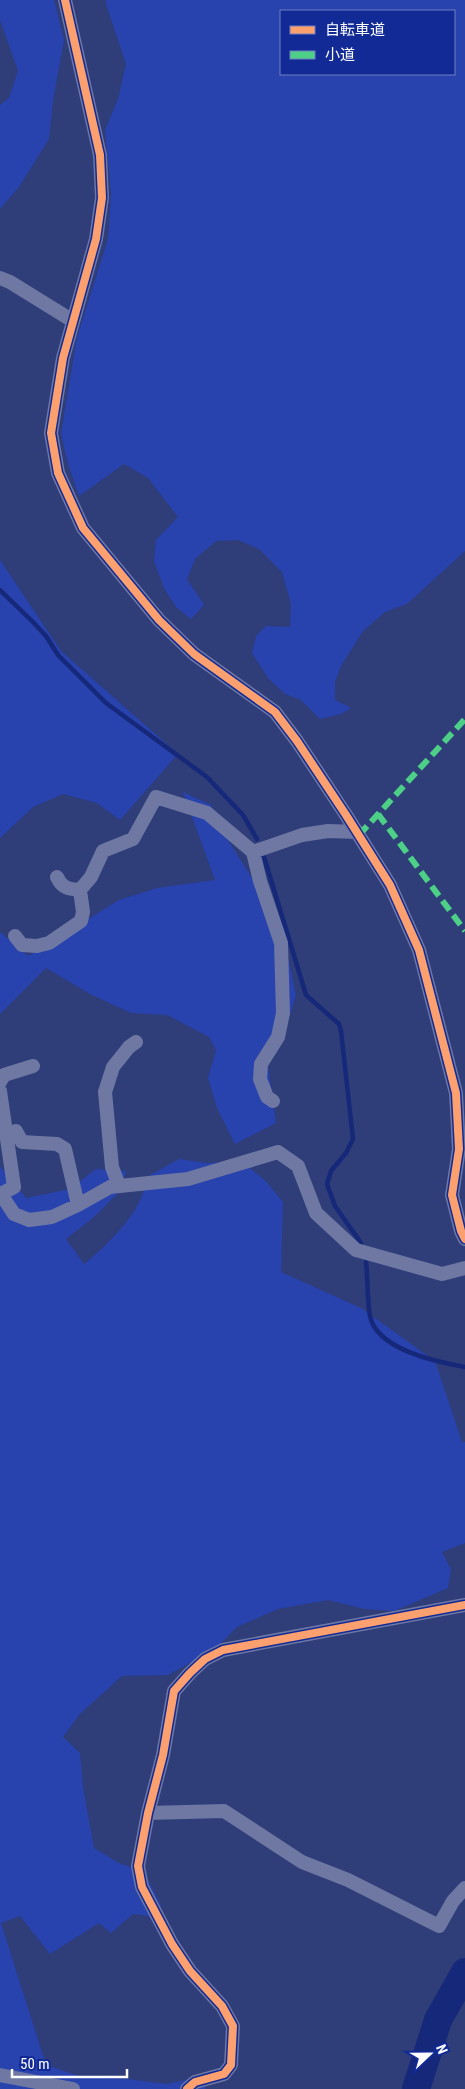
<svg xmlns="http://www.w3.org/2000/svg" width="465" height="2089" font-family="'Roboto Condensed','Noto Sans JP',sans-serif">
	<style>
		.green { fill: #2842ae; fill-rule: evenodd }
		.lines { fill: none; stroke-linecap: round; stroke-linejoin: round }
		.stream { stroke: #16287a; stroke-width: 4.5 }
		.river { stroke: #16287a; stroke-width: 28 }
		.minor { stroke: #6e78a3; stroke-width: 14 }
		.quiet { stroke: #4dcf88; stroke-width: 6; stroke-dasharray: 12 6; stroke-linecap: butt }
		.cycleway-casing { stroke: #112a96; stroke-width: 11 }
		.cycleway { stroke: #fca06f; stroke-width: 8 }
	</style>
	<rect width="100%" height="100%" fill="#2f3d78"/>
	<path class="green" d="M 0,0 L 54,0 L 64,40 L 53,101 L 49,139 L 19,187 L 0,209 L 0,105 L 9,98 L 18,71 L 0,20 Z
		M 106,0 L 465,0 L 465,551 L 407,604 L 385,612 L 363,631 L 341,666 L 335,682 L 335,700 L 351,708 L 341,714 L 320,719 L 301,700 L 285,694 L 268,678 L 252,653 L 256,636 L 266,626 L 290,627 L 291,604 L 282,572 L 259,549 L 238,540 L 216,541 L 195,559 L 187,579 L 204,605 L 191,619 L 176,607 L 164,588 L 154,561 L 156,540 L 178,517 L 148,478 L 124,464 L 79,496 L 68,464 L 61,434 L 77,337 L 108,239 L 111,193 L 105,130 L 118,99 L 126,64 L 106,4 ZM 281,11 L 454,11 L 454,74 L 281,74 Z
		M 0,560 L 61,651 L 178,754 L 120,820 L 97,803 L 63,794 L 33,807 L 0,838 Z
		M 183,792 L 211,805 L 228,840 L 257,886 L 286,948 L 296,995 L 282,1040 L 268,1065 L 276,1123 L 235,1144 L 217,1108 L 208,1078 L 216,1050 L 209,1037 L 167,1015 L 131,1013 L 90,994 L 46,968 L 0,1014 L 0,932 L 28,956 L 119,900 L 157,888 L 215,880 Z
		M 179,1159 L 207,1163 L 242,1162 L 265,1180 L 283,1202 L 281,1272 L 361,1308 L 435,1361 L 462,1442 L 465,1442 L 465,1543 L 442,1552 L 451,1569 L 448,1588 L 394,1611 L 365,1609 L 328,1600 L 278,1609 L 237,1627 L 213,1651 L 168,1675 L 122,1676 L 80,1714 L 63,1737 L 80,1753 L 83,1787 L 94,1848 L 119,1863 L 144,1872 L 161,1905 L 162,1935 L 148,1916 L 133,1914 L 111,1933 L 99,1923 L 50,1954 L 20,1916 L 1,1923 L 46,2065 L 82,2077 L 128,2079 L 166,2084 L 211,2075 L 205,2089 L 0,2089 L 0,1166 L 26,1198 L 70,1189 L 96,1169 L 126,1171 L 121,1190 L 94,1217 L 66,1239 L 84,1264 C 104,1248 135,1218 143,1193 C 145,1188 144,1182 145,1178 Z"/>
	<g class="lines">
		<path class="stream" d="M 0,590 L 33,622 L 46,636 L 58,655 L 106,703 L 207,777 L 243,815 L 257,839
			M 264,857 L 306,995 L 339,1024 L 341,1031 L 353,1139 L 346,1153 L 331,1171 L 327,1184 L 335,1206 L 361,1243
			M 366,1262 C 368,1279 367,1300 370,1316 C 377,1350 437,1362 465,1367"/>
		<path class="river" d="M 416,2089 L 438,2020 L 465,1972"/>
		<path class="minor" d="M 65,0 L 100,155 L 102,198 L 96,239 L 63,358 L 51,433 L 58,473 L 83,528 L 159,620 L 194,654 L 275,712 L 297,741 L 346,815 L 390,885 L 419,950 L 456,1093 L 459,1149 L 452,1195 L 461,1231 L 465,1239
			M 0,278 L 10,282 L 73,321
			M 253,852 L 260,881 L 281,943 L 283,1013 L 278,1037 L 261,1064 L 260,1079 L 267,1097 L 273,1101
			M 57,877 C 62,888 68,889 80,890
			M 15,936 L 22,945 L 37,946 L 49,943 L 81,921 L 83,912 L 80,890 L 91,877 L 103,851 L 133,839 L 156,797 L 207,813 L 253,852 L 302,835 L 328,831 L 358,832
			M 0,1082 L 4,1075 L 33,1066
			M 0,1091 L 14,1187 L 1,1194
			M 16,1131 L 22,1142 L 57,1144 L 65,1149 L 78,1205
			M 119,1186 L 112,1167 L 105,1092 L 113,1067 L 129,1047 L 136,1042
			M 0,1193 L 14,1214 L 29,1220 L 52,1217 L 78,1205 L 110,1187 L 188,1179 L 278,1152 L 298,1166 L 316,1213 L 356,1250 L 442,1274 L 465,1268
			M 148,1813 L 224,1811 L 302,1862 L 348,1880 L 439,1926 L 453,1901 L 465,1888
			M 0,2075 L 73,2089
			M 187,2089 L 195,2082 L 224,2074 L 231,2065 L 233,2026 L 222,2006 L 190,1971 L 172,1944 L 142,1887 L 138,1866 L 148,1813 L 163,1755 L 174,1691 L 190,1673 L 205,1659 L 223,1650 L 465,1605"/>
		<path class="quiet" d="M 378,814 L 465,931
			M 359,835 L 465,719"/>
		<defs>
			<path id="cycleway" d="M 65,0 L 100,155 L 102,198 L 96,239 L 63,358 L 51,433 L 58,473 L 83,528 L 159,620 L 194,654 L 275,712 L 297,741 L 346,815 L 390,885 L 419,950 L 456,1093 L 459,1149 L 452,1195 L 461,1231 L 465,1239
				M 187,2089 L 195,2082 L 224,2074 L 231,2065 L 233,2026 L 222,2006 L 190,1971 L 172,1944 L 142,1887 L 138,1866 L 148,1813 L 163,1755 L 174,1691 L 190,1673 L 205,1659 L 223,1650 L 465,1605"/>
		</defs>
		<use href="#cycleway" class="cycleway-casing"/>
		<use href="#cycleway" class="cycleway"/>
	</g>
	<rect x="280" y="10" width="175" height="65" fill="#112a96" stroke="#707fc0"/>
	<rect x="290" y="26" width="25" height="8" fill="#fca06f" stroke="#707fc0"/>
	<text x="325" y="35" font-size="15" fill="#ffffff">自転車道</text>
	<rect x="290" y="51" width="25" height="8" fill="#4dcf88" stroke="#707fc0"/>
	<text x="325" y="60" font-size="15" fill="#ffffff">小道</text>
	<g transform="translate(430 2054) rotate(68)" stroke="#112a96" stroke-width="4" paint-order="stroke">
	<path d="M0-4L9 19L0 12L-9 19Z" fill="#ffffff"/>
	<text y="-8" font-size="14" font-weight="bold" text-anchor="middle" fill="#ffffff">N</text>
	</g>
	<path d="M12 2069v8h115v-8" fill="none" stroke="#ffffff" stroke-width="2.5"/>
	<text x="20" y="2069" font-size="15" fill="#ffffff" stroke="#112a96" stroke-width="4" paint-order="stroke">50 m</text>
</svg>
